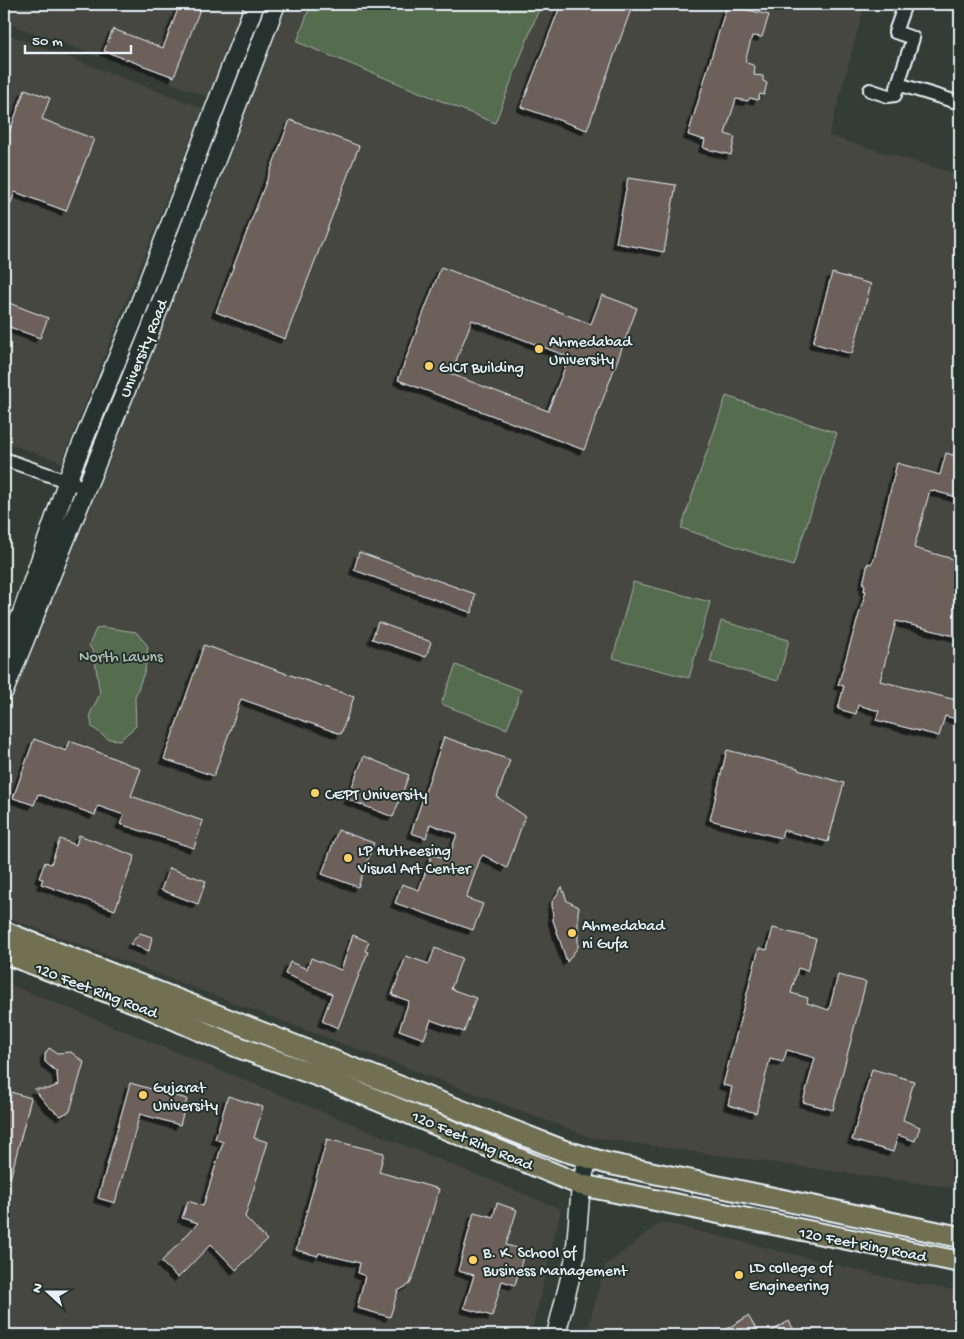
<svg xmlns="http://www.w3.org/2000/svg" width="964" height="1339" font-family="'Gochi Hand',sans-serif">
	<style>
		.built { fill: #454741 }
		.green { fill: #576c50; stroke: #a0aea4 }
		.building { fill: #6d605a; stroke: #e8f1f8; fill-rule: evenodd; filter: url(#shadow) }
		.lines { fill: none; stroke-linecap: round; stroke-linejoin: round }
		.street-casing { stroke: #e8f1f8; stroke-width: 16 }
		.secondary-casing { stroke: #e8f1f8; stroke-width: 21 }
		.primary-casing { stroke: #e8f1f8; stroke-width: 24 }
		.street { stroke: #26332d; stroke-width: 12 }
		.secondary { stroke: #26332d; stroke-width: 18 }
		.primary { stroke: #716f52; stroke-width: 20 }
		.poi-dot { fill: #ffd166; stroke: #26332d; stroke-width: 2 }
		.labels { text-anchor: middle; stroke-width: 4; stroke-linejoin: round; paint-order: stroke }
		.poi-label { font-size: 16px; fill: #e8f1f8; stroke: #26332d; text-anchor: start }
		.street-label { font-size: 16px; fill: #e8f1f8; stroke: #26332d }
		.park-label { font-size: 16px; fill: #aebcb5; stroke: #26332d }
	</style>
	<defs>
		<filter id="shadow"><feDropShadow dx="-4.5" dy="4.5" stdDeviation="0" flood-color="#0009"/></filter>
	</defs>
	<rect width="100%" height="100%" fill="#343c36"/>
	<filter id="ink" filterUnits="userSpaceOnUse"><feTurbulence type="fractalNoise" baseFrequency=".02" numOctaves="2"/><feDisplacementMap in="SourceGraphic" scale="10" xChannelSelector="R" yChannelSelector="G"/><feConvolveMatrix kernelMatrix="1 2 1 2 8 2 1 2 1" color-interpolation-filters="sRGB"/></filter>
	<g filter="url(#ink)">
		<path class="built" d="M 4,4 L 249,4 L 212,98 L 4,22 Z
			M 286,4 L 865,4 L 829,136 L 960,175 L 960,1189 L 590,1137 L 4,916 L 4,711 Z
			M 4,33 L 203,108 L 62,462 L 4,442 Z
			M 4,982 L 561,1209 L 531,1335 L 4,1335 Z
			M 661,1222 L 911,1283 L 960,1291 L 960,1335 L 586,1335 L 605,1266 Z"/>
		<path class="green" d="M 311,4 L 541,4 L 495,123 L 297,42 Z
			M 726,396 L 837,433 L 793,566 L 681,528 Z
			M 633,582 L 710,602 L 689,678 L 613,658 Z
			M 721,621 L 789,640 L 778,681 L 710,662 Z
			M 102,627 L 136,632 L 148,646 L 145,670 L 135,697 L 136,726 L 120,740 L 108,739 L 92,727 L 90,714 L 100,694 L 94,654 L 89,645 L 96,629 Z
			M 456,665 L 521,690 L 507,729 L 441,704 Z"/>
		<path class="building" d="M 180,4 L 202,4 L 174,77 L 104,51 L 113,29 L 163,48 Z
			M 561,4 L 633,4 L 587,130 L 521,107 Z
			M 727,5 L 769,15 L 762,37 L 752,36 L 745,62 L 755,66 L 754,75 L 763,76 L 763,81 L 767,83 L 764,95 L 760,94 L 758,100 L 750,98 L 748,101 L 736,99 L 725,134 L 735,137 L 731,155 L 703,148 L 705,140 L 688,135 Z
			M 25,89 L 50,98 L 42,119 L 94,139 L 66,211 L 15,192 L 5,219 L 4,147 Z
			M 290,120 L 359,146 L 285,339 L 216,312 Z
			M 628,178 L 676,185 L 664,252 L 616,243 Z
			M 441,267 L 591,324 L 602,295 L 637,308 L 584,450 L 398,380 ZM 472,320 L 569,357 L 548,411 L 451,374 Z
			M 832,273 L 871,284 L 852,354 L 813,343 Z
			M 4,301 L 48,318 L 40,338 L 4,325 Z
			M 946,453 L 960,457 L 960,498 L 930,490 L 914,548 L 960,561 L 960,628 L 958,637 L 896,621 L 880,681 L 960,701 L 960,720 L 945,716 L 939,736 L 876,720 L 879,711 L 858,705 L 856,714 L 838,709 L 844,686 L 838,685 L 866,591 L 864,591 L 865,585 L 863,584 L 868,563 L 871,564 L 874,559 L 897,463 L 940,475 Z
			M 359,552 L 475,594 L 472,613 L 354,570 Z
			M 378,622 L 431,642 L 426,657 L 372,639 Z
			M 204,645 L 354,697 L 341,734 L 241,699 L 214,776 L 164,759 Z
			M 444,737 L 510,760 L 497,797 L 525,816 L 507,868 L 483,855 L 480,859 L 466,898 L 483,904 L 473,930 L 395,903 L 402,884 L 419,890 L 432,854 L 448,860 L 457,834 L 430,824 L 426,838 L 411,833 Z
			M 34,739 L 66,751 L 70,741 L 141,769 L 131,796 L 203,821 L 194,848 L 120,824 L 124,815 L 98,806 L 95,815 L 38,794 L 34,805 L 13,798 Z
			M 727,750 L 798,768 L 798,770 L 844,783 L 828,842 L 783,830 L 781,838 L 710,820 Z
			M 364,756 L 409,775 L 393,817 L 347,799 Z
			M 338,830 L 374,843 L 358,887 L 322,874 Z
			M 79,835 L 135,856 L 115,910 L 41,884 L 43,879 L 39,878 L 45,862 L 51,864 L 60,839 L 76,845 Z
			M 169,868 L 206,881 L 198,904 L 161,890 Z
			M 562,887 L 567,901 L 579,907 L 578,912 L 578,947 L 567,962 L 553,920 L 552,902 Z
			M 773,928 L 816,939 L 807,971 L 798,968 L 791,993 L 808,998 L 807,1003 L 829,1010 L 838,975 L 866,982 L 833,1110 L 803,1102 L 815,1058 L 787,1050 L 783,1062 L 770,1059 L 756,1113 L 728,1105 L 732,1087 L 723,1085 L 759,948 L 767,950 Z
			M 140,933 L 152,937 L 149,951 L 130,944 Z
			M 353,935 L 369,942 L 365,951 L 368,952 L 338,1028 L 322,1021 L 332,994 L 285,974 L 290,962 L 307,969 L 311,958 L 341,970 Z
			M 435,948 L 462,958 L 451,989 L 476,998 L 464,1032 L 431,1020 L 424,1039 L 399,1030 L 409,1001 L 392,995 L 406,956 L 429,964 Z
			M 49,1048 L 57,1053 L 71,1052 L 84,1062 L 70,1111 L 61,1116 L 48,1106 L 34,1089 L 48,1089 L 58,1085 L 57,1072 L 45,1062 L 45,1054 Z
			M 872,1069 L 914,1081 L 903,1120 L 920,1127 L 915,1141 L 898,1135 L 893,1152 L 852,1140 Z
			M 130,1083 L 187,1099 L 180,1125 L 140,1114 L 115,1203 L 98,1198 Z
			M 4,1090 L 31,1098 L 7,1191 L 4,1190 Z
			M 228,1096 L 263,1107 L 254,1138 L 268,1142 L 245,1217 L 267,1240 L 236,1270 L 211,1244 L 178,1278 L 161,1262 L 198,1223 L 182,1218 L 188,1201 L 203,1206 L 223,1142 L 215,1139 Z
			M 327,1139 L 384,1153 L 379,1172 L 439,1189 L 416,1269 L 410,1284 L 398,1291 L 390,1317 L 357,1308 L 365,1276 L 358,1273 L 360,1263 L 319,1253 L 318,1256 L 296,1250 Z
			M 497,1203 L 517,1210 L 506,1245 L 525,1250 L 515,1285 L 502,1281 L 492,1316 L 464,1308 L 474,1275 L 458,1271 L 474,1212 L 493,1217 Z
			M 748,1316 L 760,1335 L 717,1335 Z
			M 789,1321 L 797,1335 L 765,1335 Z"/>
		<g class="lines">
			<defs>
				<path id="street" d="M 905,4 L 895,32 L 913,38 L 898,84 L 960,103
					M 870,90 L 888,96 L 895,95 L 898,84
					M 4,459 L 86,488"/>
				<path id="secondary" d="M 4,656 L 22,613 L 72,468 L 133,321 L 255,4
					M 4,691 L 152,326 L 276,4
					M 556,1335 L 575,1258 L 581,1185 L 588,1158"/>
				<path id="primary" d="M 4,932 L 562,1150 L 606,1163 L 960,1237
					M 4,953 L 142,1005 L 238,1047 L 324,1078 L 581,1185 L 960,1262"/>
			</defs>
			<use href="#street" class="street-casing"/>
			<use href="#secondary" class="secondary-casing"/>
			<use href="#primary" class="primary-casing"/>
			<use href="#street" class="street"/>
			<use href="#secondary" class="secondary"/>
			<use href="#primary" class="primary"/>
		</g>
	</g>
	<g class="poi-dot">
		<circle cx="539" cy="349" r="5"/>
		<circle cx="429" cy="366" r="5"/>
		<circle cx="315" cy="793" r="5"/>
		<circle cx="348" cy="858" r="5"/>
		<circle cx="572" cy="933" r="5"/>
		<circle cx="143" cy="1095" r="5"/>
		<circle cx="473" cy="1260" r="5"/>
		<circle cx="739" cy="1275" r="5"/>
	</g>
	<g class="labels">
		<g class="poi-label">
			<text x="549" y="346">Ahmedabad<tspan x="549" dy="18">University</tspan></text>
			<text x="439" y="372">GICT Building</text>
			<text x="325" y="799">CEPT University</text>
			<text x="358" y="855">LP Hutheesing<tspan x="358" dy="18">Visual Art Center</tspan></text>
			<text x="582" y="930">Ahmedabad<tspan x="582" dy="18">ni Gufa</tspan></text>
			<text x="153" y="1092">Gujarat<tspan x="153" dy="18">University</tspan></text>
			<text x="483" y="1257">B. K. School of<tspan x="483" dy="18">Business Management</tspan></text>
			<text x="749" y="1272">LD college of<tspan x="749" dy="18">Engineering</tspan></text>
		</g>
		<g class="street-label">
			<text transform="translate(142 348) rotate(-68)" y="6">University Road</text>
			<text transform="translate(97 989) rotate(21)" y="6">120 Feet Ring Road</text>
			<text transform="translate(473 1139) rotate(23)" y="6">120 Feet Ring Road</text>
			<text transform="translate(863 1243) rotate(11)" y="6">120 Feet Ring Road</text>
		</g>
		<g class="park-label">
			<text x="121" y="661">North Lawns</text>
		</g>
	</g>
	<rect width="964" height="1339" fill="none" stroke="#26332d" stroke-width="20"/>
	<rect x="10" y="10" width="944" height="1319" fill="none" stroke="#e8f1f8" stroke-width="2" filter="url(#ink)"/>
	<g transform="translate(48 1292) rotate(291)" stroke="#26332d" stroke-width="4" paint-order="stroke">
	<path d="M0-4L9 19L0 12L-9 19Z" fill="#e8f1f8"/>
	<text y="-8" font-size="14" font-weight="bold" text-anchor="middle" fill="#e8f1f8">N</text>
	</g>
	<path d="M25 45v8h106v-8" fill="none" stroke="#e8f1f8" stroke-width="2.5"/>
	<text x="32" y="45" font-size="15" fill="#e8f1f8" stroke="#26332d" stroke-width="4" paint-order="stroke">50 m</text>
</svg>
